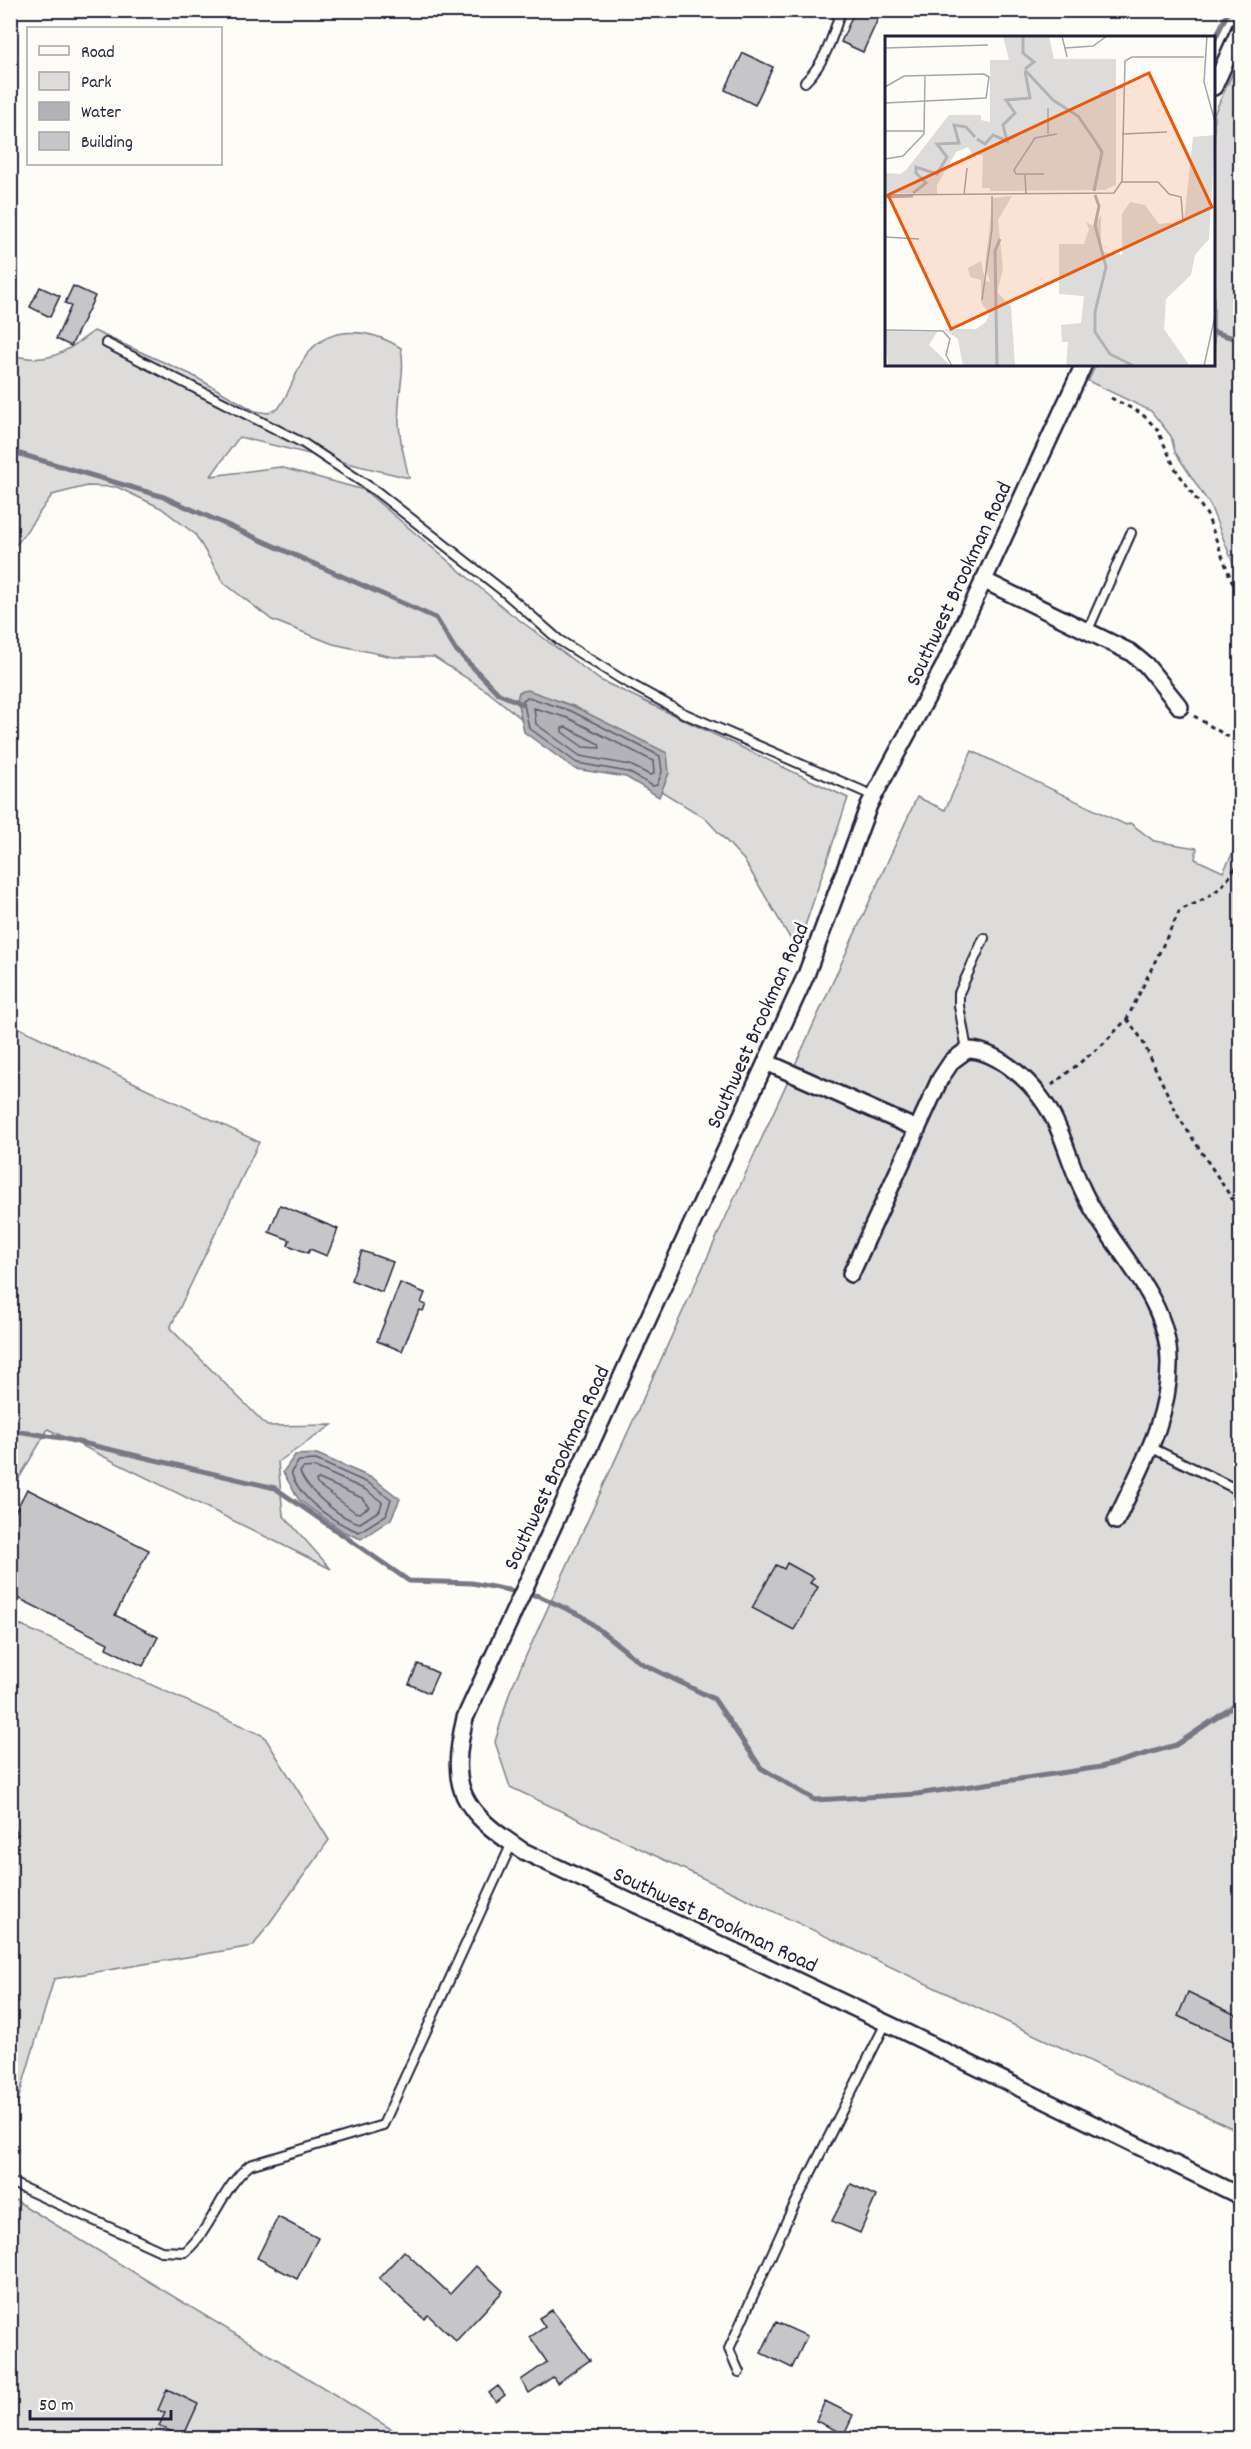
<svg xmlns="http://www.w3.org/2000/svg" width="1251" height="2449" font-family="Dekko,sans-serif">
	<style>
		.green { fill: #dddcdb; stroke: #807f8b; stroke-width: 1.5 }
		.water { fill: #b2b2b7; stroke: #787885; stroke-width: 1.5 }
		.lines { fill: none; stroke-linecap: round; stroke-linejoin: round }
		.shore { stroke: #5c5c6d; stroke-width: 1.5 }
		.stream { stroke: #787885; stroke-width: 5 }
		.building { fill: #c6c6c8; stroke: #22223b; stroke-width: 1.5 }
		.service-casing { stroke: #22223b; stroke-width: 12 }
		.minor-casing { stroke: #22223b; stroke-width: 20 }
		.path { stroke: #22223b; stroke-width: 3; stroke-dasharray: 4.5 4.5; stroke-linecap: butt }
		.service { stroke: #fdfcf7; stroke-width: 8 }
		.minor { stroke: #fdfcf7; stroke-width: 15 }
		.labels { text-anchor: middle; stroke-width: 5; stroke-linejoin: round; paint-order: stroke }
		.street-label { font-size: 22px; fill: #22223b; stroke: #fdfcf7 }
		.inset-river { fill: none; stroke: #b2b2b7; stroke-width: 3 }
		.inset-road { fill: none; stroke: #a5a5ac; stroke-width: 1.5 }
		.view { fill: #e8590c; fill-opacity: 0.15; stroke: #e8590c; stroke-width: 3 }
		.inset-edge { fill: none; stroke: #22223b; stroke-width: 3 }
	</style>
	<rect width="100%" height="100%" fill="#fdfcf7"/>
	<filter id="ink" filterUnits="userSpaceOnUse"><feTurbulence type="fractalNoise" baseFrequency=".0167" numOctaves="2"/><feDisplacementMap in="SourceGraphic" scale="12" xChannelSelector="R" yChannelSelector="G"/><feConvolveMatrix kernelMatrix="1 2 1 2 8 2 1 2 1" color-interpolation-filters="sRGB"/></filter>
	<g filter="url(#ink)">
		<path class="green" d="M 1240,57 L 1240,581 L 1210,505 L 1175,452 L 1171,436 L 1151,411 L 1088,381 L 1096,365 L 1214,364 L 1214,114 Z
			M 94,331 L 190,374 L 255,411 L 268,413 L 278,409 C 290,393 294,375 304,359 C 326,323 370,328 401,348 C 405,368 400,384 399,404 C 397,430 403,453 409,478 L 239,437 L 211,476 L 280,467 L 364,490 L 510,613 L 600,680 L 848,798 L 797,950 L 744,860 L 705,818 L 661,791 L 669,773 L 532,727 L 487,691 L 434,657 L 393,657 L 333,644 L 272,620 L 224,583 L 195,534 L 161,508 L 117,487 L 87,486 L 52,495 L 18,543 L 11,547 L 11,355 C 51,365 63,353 94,331 Z
			M 972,751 L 1126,825 L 1130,823 L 1154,841 L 1197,848 L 1195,859 L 1223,872 L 1240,839 L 1240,2132 L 510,1787 L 495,1742 L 510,1691 L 917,797 L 945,810 Z
			M 11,1024 L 259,1142 L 170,1328 L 267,1426 L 332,1425 L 278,1462 L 283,1515 L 331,1569 L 48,1429 L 11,1492 Z
			M 11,1621 L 264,1736 L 329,1840 L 253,1946 L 54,1979 L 11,2124 Z
			M 10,2197 L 406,2438 L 11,2437 Z"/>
		<path class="water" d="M 528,690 L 573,706 L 667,753 L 669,773 L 659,797 L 626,777 L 575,769 L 524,732 L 517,700 L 519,692 Z
			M 317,1454 L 374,1479 L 400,1499 L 391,1519 L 361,1539 L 344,1532 L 299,1500 L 283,1472 L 295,1455 Z"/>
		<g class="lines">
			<path class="shore" d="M 528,697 L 571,711 L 660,756 L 662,772 L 657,785 L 653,786 L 628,772 L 577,763 L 529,728 L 523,700 Z
				M 534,708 L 568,718 L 653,761 L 654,774 L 650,775 L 630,765 L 580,756 L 536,724 Z
				M 566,727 L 599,744 L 600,748 L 583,747 L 562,732 L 562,728 Z
				M 316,1460 L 370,1484 L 391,1499 L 386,1515 L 359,1532 C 333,1522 299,1499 291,1472 L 299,1461 Z
				M 315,1467 L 366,1490 L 382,1502 L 380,1510 L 360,1523 C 341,1519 307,1491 300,1472 L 303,1468 Z
				M 319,1479 L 362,1498 L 369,1507 L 359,1513 L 355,1512 L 317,1484 L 316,1480 Z"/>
			<path class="stream" d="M 1214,41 L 1229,10
				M 1214,332 L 1240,340
				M 10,451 L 164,497 L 436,618 L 455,649 L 499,694 L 523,704
				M 10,1430 L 61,1438 L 275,1488 L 409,1581 L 472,1583 L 539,1596 L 582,1616 L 641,1663 L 714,1699 L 761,1768 L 815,1800 L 917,1794 L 1101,1767 L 1176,1745 L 1240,1702"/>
		</g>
		<path class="building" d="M 855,10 L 882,10 L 863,52 L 841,42 Z
			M 743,53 L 773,67 L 755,105 L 725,90 Z
			M 73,286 L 95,296 L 71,346 L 56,339 L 71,306 L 65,303 Z
			M 40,287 L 60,296 L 50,317 L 30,307 Z
			M 280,1205 L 338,1229 L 327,1256 L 310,1249 L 308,1253 L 288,1245 L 290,1240 L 269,1232 Z
			M 362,1251 L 393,1262 L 382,1292 L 351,1280 Z
			M 400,1283 L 425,1293 L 421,1303 L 426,1305 L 423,1311 L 419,1310 L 402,1351 L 377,1341 Z
			M 27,1489 L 149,1550 L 115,1615 L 158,1637 L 143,1666 L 106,1648 L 108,1643 L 10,1594 L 10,1522 Z
			M 787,1563 L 814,1578 L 810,1583 L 818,1587 L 794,1630 L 752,1608 L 776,1565 L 784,1569 Z
			M 418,1664 L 438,1673 L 429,1693 L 409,1684 Z
			M 10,1817 L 18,1835 L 10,1838 Z
			M 1188,1992 L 1240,2017 L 1240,2025 L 1233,2041 L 1178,2016 Z
			M 851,2184 L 876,2196 L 860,2233 L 832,2221 Z
			M 278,2217 L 318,2238 L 297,2279 L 257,2258 Z
			M 404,2251 L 450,2294 L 476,2266 L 503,2291 L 456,2341 L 428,2315 L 424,2319 L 379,2278 Z
			M 552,2310 L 590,2360 L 557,2383 L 553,2377 L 529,2393 L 521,2380 L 547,2362 L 530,2337 L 545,2327 L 539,2318 Z
			M 776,2322 L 807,2336 L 792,2368 L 761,2353 Z
			M 498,2386 L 505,2395 L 496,2402 L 489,2393 Z
			M 167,2389 L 198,2404 L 183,2437 L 159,2426 L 165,2413 L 158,2410 Z
			M 825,2401 L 853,2415 L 844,2434 L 816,2421 Z"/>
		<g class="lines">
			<defs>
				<path id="service" d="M 805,82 C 825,63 833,36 841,10
					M 106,343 L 303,443 L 376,491 L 502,590 L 559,640 L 621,679 L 683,713 L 874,796
					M 1088,630 L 1131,533
					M 967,1050 L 959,1006 L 959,993 L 984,938
					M 1150,1447 L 1240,1491
					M 10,2182 L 161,2251 L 185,2252 C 213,2228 221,2188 250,2165 L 383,2125 L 512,1843
					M 739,2372 L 729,2349 L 788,2218 L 886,2023"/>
				<path id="minor" d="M 1214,87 L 1240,29
					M 1084,364 L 944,666 L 869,805 L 806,975 L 465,1718 C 448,1790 462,1811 523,1851 L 903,2031 L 1240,2196
					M 983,580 L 1130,652 L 1146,665 L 1180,707
					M 766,1062 L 917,1129
					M 851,1274 L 940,1079 L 952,1061 L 967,1050 C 993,1049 1026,1077 1041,1098 C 1063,1127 1068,1161 1084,1193 C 1111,1249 1169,1296 1169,1362 C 1170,1420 1139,1470 1116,1521"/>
			</defs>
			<use href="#service" class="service-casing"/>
			<use href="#minor" class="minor-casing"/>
			<path class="path" d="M 1111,398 L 1141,413 L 1157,429 L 1175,468 L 1207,515 L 1232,582 L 1240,592
				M 1194,716 L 1240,744
				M 1127,1019 L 1141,1038 L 1178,1116 L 1240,1211
				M 1052,1085 L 1102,1045 L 1127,1019 L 1180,910 C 1211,897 1224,890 1240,859"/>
			<use href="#service" class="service"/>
			<use href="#minor" class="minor"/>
		</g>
	</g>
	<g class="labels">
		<g class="street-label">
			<text transform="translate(957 583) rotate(-65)" y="8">Southwest Brookman Road</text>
			<text transform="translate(756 1025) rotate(-66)" y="8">Southwest Brookman Road</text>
			<text transform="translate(555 1467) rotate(-65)" y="8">Southwest Brookman Road</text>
			<text transform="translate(716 1918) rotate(25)" y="8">Southwest Brookman Road</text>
		</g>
	</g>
	<g transform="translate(885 36)">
		<rect width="330" height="330" fill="#fdfcf7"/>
		<path d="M 118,0 L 164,0 L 169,23 L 231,23 L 231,149 L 220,154 L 105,155 L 105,152 L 97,152 L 98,119 L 88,119 L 83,111 L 71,116 L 52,149 L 52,158 L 0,157 L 0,137 L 15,138 L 21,134 L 64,79 L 96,79 L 96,84 L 105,86 L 105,24 L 124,24 ZM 330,99 L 324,203 L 310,219 L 306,239 L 281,263 L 279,293 L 305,330 L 181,330 L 183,306 L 177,306 L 176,289 L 196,287 L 199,260 L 174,258 L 174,208 L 199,208 L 204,193 L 201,186 L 208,190 L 216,179 L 216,216 L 237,219 L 237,178 L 245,166 L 260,169 L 274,188 L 299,185 L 308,101 ZM 127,160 L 113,184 L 118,233 L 112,256 L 126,270 L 130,330 L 78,330 L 73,303 L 59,293 L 91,293 L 101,286 L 104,278 L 96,266 L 96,244 L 85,241 L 83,232 L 96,225 L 100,245 L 105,246 L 100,229 L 108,162 ZM 0,295 L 52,296 L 44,309 L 66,330 L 3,330 Z" fill="#dddcdb"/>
		<path class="inset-river" d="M 138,0 L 138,17 L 149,26 L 140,33M 140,34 L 168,64 L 193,80 L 211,106 L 217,116 L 209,155M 92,103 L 100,108 L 108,99 L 122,105 L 118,89 L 130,77 L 121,64 L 145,62 L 140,35M 28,157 L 41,147 L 31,137 L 31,131 L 52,138 L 62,121 L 52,108 L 74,107 L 69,89 L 81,91 L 90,101M 210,159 L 214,170 L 210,189 L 221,231 L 210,276 L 210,296 L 225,318 L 249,330M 0,161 L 28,160M 112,330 L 110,215 L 115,203"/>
		<path class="inset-road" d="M 177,0 L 182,21M 322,0 L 319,46 L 330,86M 0,12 L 103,9M 180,12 L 208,10 L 222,0M 0,51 L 19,40 L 99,38 L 104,41 L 101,62 L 0,67M 215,57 L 238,51M 0,95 L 39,95M 163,98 L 163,72M 237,98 L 282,96M 0,123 L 18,120 L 39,98 L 40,40M 159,138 L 131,138 L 129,134 L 150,102 L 172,98M 140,139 L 141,158M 237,146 L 273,146 L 284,158 L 296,161 L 298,185M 0,159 L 229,157 L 237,145 L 240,25 L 247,21 L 319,21M 79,159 L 82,132M 0,201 L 34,203M 97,264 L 107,193 L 107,160M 0,294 L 58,295 L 65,303 L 61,319 L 67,330M 319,330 L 330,280"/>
		<path class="view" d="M 264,37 L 327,171 L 66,293 L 3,159 Z"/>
		<rect width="330" height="330" class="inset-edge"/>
	</g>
	<rect width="1251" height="2449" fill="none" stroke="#fdfcf7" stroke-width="36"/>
	<rect x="18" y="18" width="1215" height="2413" fill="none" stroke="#22223b" stroke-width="2" filter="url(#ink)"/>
	<rect x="27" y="27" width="195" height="138" fill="#fdfcf7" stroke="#a5a5ac" stroke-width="1.5"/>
	<rect x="39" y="46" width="30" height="9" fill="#fdfcf7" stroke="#a5a5ac" stroke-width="1.5"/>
	<text x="81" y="57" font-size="18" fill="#22223b">Road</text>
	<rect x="39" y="72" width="30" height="18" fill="#dddcdb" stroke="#a5a5ac" stroke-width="1.5"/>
	<text x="81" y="87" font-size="18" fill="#22223b">Park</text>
	<rect x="39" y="102" width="30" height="18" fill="#b2b2b7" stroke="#a5a5ac" stroke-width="1.5"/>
	<text x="81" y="117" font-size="18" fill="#22223b">Water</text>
	<rect x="39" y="132" width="30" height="18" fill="#c6c6c8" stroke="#a5a5ac" stroke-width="1.5"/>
	<text x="81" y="147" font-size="18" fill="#22223b">Building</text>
	<path d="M30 2410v9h141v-9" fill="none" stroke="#22223b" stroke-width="3"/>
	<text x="39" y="2410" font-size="18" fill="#22223b" stroke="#fdfcf7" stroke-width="4.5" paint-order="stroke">50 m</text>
</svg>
